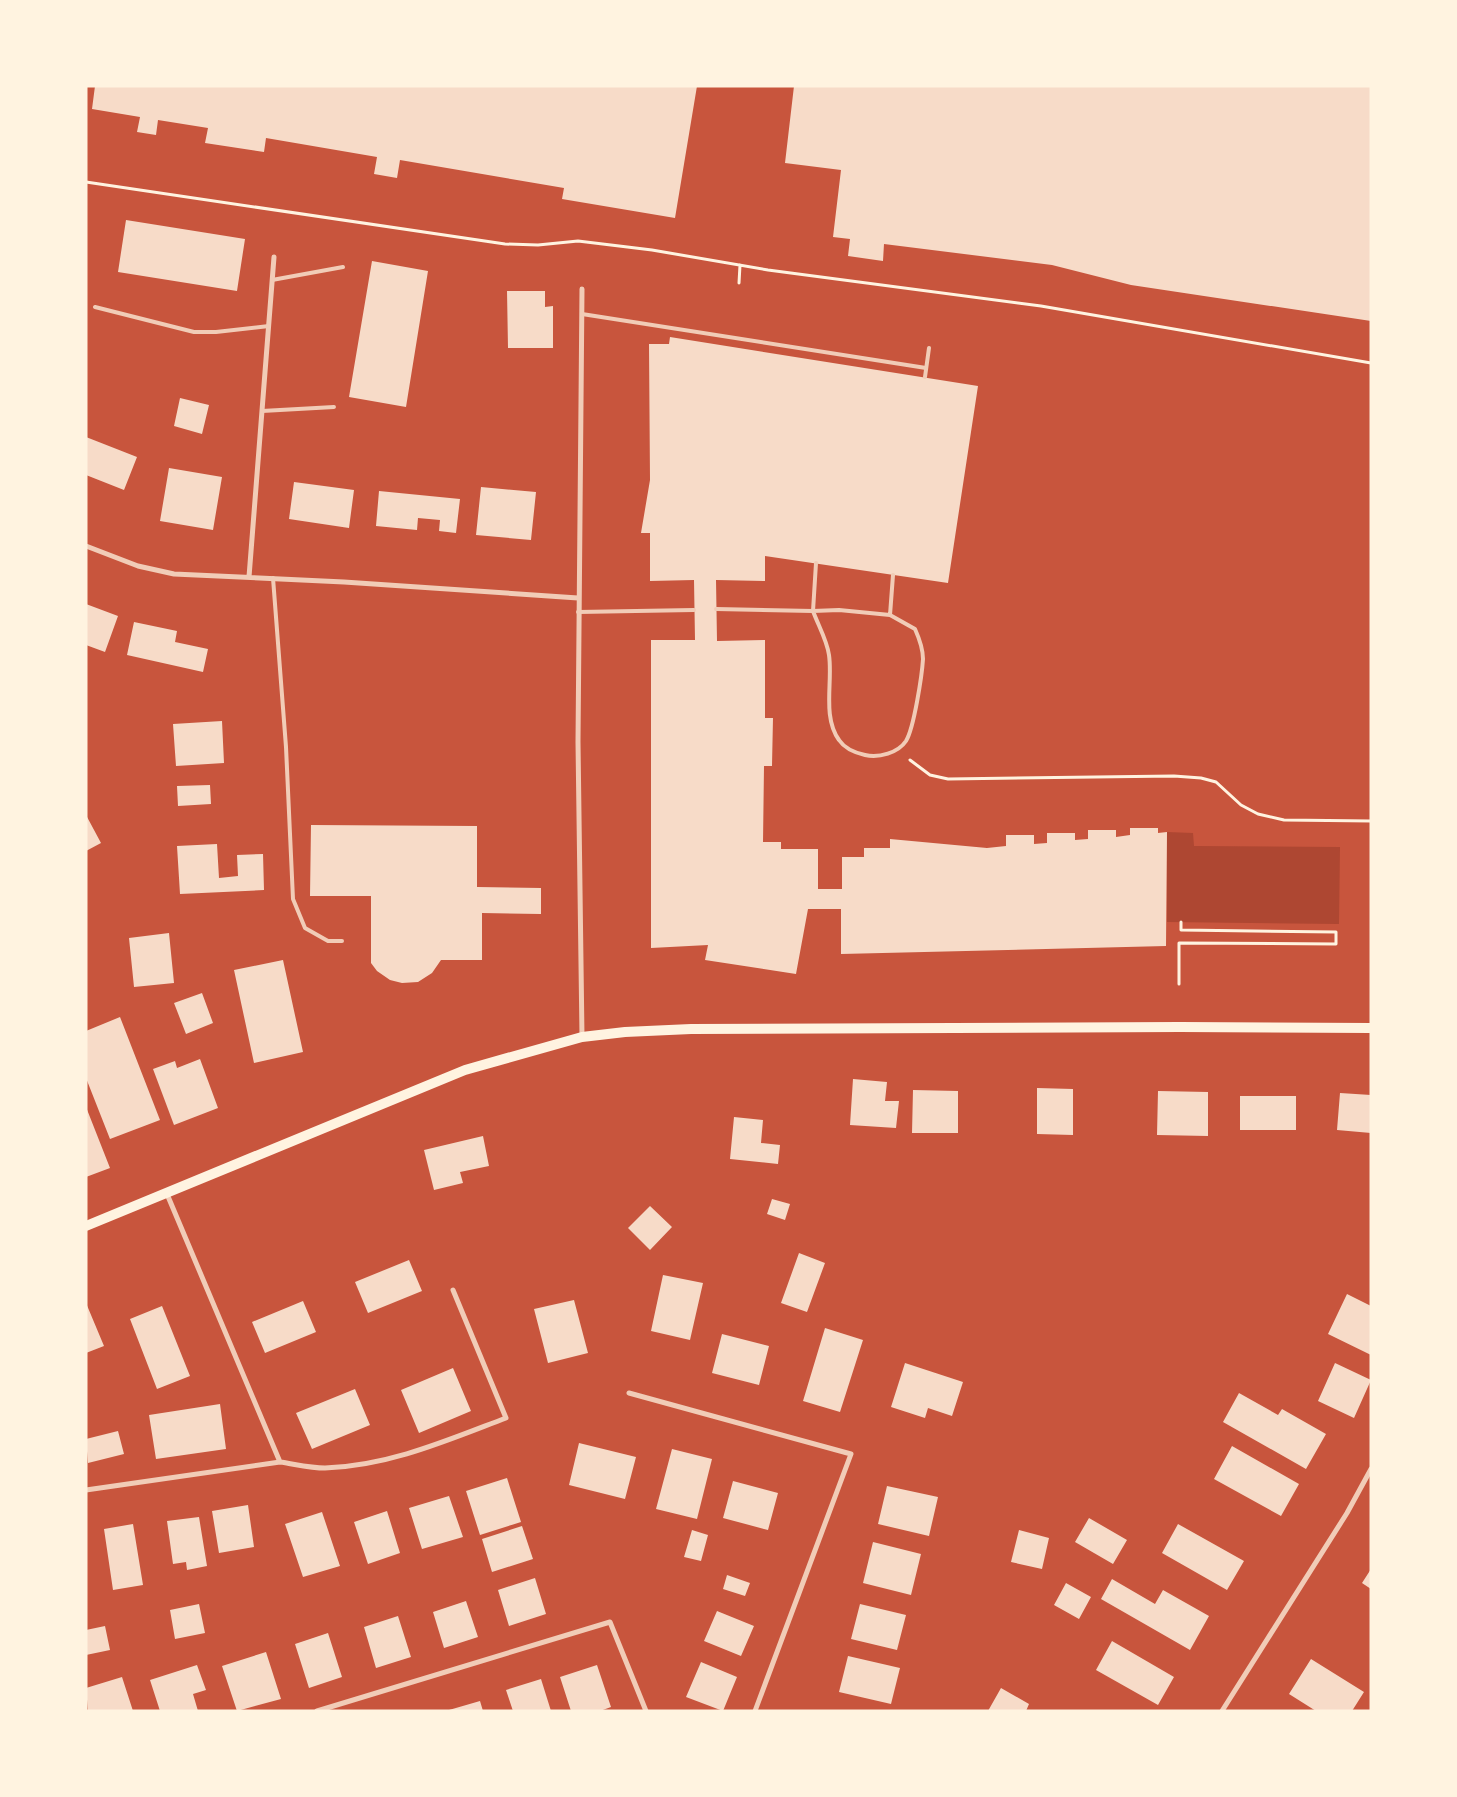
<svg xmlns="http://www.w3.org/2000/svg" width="1457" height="1797" font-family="'Source Serif 4',serif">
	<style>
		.green { fill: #ae4732 }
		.building { fill: #f7dbc8 }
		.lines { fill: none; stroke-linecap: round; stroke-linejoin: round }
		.path { stroke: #fff3e0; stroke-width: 3 }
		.service { stroke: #f1ccb7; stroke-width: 4 }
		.minor { stroke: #f1ccb7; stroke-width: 5 }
		.secondary { stroke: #fff3e0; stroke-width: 10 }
	</style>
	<rect width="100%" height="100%" fill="#c8553d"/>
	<path class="green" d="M 1167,832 L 1193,833 L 1194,846 L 1340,847 L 1339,924 L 1167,922 Z"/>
	<path class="building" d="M 95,86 L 697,86 L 675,218 L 562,199 L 564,188 L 400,160 L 397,178 L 374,174 L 377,157 L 266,138 L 264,152 L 205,143 L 208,128 L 158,120 L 156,135 L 137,132 L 140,117 L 92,109 Z
		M 794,86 L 1371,86 L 1371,321 L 1131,285 L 1052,265 L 884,244 L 883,261 L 848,256 L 850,239 L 833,237 L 841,170 L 785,163 Z
		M 126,220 L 245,239 L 237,291 L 118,272 Z
		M 372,261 L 428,271 L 406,407 L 349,397 Z
		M 507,291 L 545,291 L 545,307 L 553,306 L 553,348 L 508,348 Z
		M 670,337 L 978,386 L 948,583 L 765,556 L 765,581 L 716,580 L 717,641 L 765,640 L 765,718 L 773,718 L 772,766 L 764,766 L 763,842 L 781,842 L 781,849 L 818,849 L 818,889 L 842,889 L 842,857 L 864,857 L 864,848 L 890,848 L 890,839 L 987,848 L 1006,846 L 1006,835 L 1034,835 L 1034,844 L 1047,843 L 1047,833 L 1075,833 L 1075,840 L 1088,839 L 1088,830 L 1116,830 L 1116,837 L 1130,835 L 1130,828 L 1158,828 L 1158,833 L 1167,832 L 1166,946 L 841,954 L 841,909 L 808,909 L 796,974 L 705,960 L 708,945 L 651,948 L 651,640 L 695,640 L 694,580 L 650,581 L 650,533 L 641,533 L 650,480 L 649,344 L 669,344 Z
		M 180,398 L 209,405 L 202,434 L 174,426 Z
		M 86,437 L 137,457 L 124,490 L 86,475 Z
		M 169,468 L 222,477 L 213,530 L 160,521 Z
		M 294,482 L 354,490 L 349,528 L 289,519 Z
		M 481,487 L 536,492 L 531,540 L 476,535 Z
		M 379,491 L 460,499 L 456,533 L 439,531 L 440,520 L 418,518 L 417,530 L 376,526 Z
		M 86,604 L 118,616 L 105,652 L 86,645 Z
		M 134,622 L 177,631 L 175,642 L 208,649 L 203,672 L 127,655 Z
		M 222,721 L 224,763 L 176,766 L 173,724 Z
		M 210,785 L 211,804 L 178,806 L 177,786 Z
		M 86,815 L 101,843 L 86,851 Z
		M 311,825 L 477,826 L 477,887 L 541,888 L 541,914 L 482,913 L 482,960 L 441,960 L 432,973 L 418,982 L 402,983 L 390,980 L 377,971 L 371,963 L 371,896 L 310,896 Z
		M 217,844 L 219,878 L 238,876 L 237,855 L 263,854 L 264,890 L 180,894 L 177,846 Z
		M 169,933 L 174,983 L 134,987 L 129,938 Z
		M 283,960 L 303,1052 L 254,1063 L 234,970 Z
		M 202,993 L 213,1023 L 186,1034 L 174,1003 Z
		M 120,1017 L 160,1120 L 110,1139 L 86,1078 L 86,1031 Z
		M 200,1059 L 218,1108 L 174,1125 L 153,1069 L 175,1061 L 177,1068 Z
		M 853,1079 L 887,1082 L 885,1101 L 899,1101 L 896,1128 L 850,1125 Z
		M 1037,1088 L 1073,1089 L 1073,1135 L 1037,1134 Z
		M 913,1090 L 958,1091 L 958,1133 L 912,1133 Z
		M 1158,1091 L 1208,1092 L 1208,1136 L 1157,1135 Z
		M 1340,1093 L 1371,1095 L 1371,1133 L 1337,1130 Z
		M 1240,1096 L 1296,1096 L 1296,1130 L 1240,1130 Z
		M 86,1107 L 110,1168 L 86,1177 Z
		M 734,1117 L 763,1120 L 761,1143 L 780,1145 L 778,1164 L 730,1159 Z
		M 483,1136 L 489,1166 L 460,1172 L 463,1183 L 434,1190 L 424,1150 Z
		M 772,1199 L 790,1204 L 785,1220 L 767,1214 Z
		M 650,1206 L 672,1227 L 650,1250 L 628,1228 Z
		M 799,1253 L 825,1263 L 807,1312 L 781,1303 Z
		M 409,1260 L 422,1291 L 368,1313 L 355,1282 Z
		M 663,1275 L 703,1283 L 690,1340 L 651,1331 Z
		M 1347,1294 L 1371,1306 L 1371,1355 L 1328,1334 Z
		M 574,1300 L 588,1353 L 548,1363 L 534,1309 Z
		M 303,1301 L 316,1332 L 265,1353 L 252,1322 Z
		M 86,1303 L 104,1346 L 86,1353 Z
		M 162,1306 L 190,1376 L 157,1389 L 130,1319 Z
		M 825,1328 L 863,1340 L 840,1412 L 803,1401 Z
		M 722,1334 L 769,1346 L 759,1385 L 712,1373 Z
		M 905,1363 L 963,1382 L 952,1416 L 928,1408 L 925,1418 L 891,1407 Z
		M 1335,1363 L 1371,1380 L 1354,1418 L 1318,1401 Z
		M 453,1368 L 471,1411 L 419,1433 L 401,1390 Z
		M 355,1389 L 370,1425 L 312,1449 L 296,1413 Z
		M 1239,1393 L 1278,1415 L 1282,1409 L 1326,1434 L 1306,1469 L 1223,1422 Z
		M 220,1404 L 226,1449 L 156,1459 L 149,1415 Z
		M 118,1431 L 124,1454 L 88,1463 L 86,1439 Z
		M 579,1443 L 636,1457 L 625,1499 L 569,1485 Z
		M 1232,1446 L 1299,1484 L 1281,1516 L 1214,1479 Z
		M 672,1449 L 712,1459 L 697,1519 L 656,1509 Z
		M 507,1478 L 521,1522 L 480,1535 L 466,1491 Z
		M 733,1481 L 778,1493 L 768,1530 L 723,1518 Z
		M 887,1486 L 938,1497 L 929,1536 L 878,1524 Z
		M 449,1496 L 463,1537 L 422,1549 L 409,1508 Z
		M 248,1505 L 254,1547 L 219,1553 L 212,1511 Z
		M 387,1511 L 400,1553 L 368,1564 L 354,1522 Z
		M 322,1512 L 340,1566 L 303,1577 L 285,1524 Z
		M 199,1517 L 207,1566 L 187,1570 L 186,1562 L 173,1564 L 167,1521 Z
		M 1089,1518 L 1127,1540 L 1113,1564 L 1075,1542 Z
		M 133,1524 L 143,1585 L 113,1590 L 104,1529 Z
		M 1178,1524 L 1244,1561 L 1227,1590 L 1162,1553 Z
		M 522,1526 L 533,1559 L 492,1572 L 482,1539 Z
		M 692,1530 L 708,1535 L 701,1561 L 684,1557 Z
		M 1019,1530 L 1049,1538 L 1042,1569 L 1011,1562 Z
		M 873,1542 L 921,1554 L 911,1595 L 863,1583 Z
		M 1371,1569 L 1371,1589 L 1362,1583 Z
		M 727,1575 L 750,1583 L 745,1596 L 723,1589 Z
		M 535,1578 L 546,1614 L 509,1626 L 498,1590 Z
		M 1112,1579 L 1155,1604 L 1163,1590 L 1209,1616 L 1190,1650 L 1101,1599 Z
		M 1066,1583 L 1091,1597 L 1079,1619 L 1054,1605 Z
		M 466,1601 L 478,1637 L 444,1648 L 433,1612 Z
		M 199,1604 L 205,1633 L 175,1639 L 170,1610 Z
		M 860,1604 L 906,1615 L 897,1650 L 851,1639 Z
		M 717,1611 L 754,1626 L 741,1656 L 704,1641 Z
		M 398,1616 L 411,1657 L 376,1668 L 364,1627 Z
		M 105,1626 L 110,1650 L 86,1655 L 86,1630 Z
		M 328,1633 L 342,1677 L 309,1688 L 295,1644 Z
		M 1112,1641 L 1174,1677 L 1158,1705 L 1096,1670 Z
		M 266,1652 L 281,1699 L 237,1711 L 222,1666 Z
		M 848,1656 L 900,1668 L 891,1704 L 839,1692 Z
		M 1311,1659 L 1364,1692 L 1352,1711 L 1316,1711 L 1289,1694 Z
		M 701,1662 L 737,1677 L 723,1711 L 686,1697 Z
		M 197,1665 L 206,1690 L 193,1694 L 198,1711 L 160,1711 L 150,1680 Z
		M 597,1665 L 611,1707 L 600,1711 L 571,1711 L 560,1677 Z
		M 122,1677 L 133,1711 L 88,1711 L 86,1688 Z
		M 541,1679 L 551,1711 L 513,1711 L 506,1690 Z
		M 1001,1688 L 1029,1704 L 1026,1711 L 988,1711 Z
		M 480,1701 L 483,1711 L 449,1711 L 449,1710 Z"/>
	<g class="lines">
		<path class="path" d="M 86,182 L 505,244 L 538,245 L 578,241 L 652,250 L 768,270 L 1041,306 L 1371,363
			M 739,283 L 740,265
			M 910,760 L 930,775 L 948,779 L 1174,776 L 1201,778 L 1216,782 L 1241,805 L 1258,814 L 1284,820 L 1371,821
			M 1179,984 L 1179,943 L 1336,944 L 1336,932 L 1181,930 L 1181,922"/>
		<path class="service" d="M 272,280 L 343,267
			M 95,307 L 194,332 L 216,332 L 269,326
			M 582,314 L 926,368
			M 925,377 L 929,348
			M 262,411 L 334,407
			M 273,578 L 286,747 L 293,899 L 305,928 L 328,941 L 342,941
			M 716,609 L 813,611 L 816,563
			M 839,610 L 890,615 L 915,629 C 919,638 923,649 923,659 C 922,675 914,728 906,741 C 898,753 879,758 865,755 C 856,753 845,749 839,740 C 822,716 833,682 829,655 C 827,640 818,625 813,611 Z
			M 578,612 L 694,610
			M 890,615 L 893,575"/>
		<path class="minor" d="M 582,289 L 578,742 L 582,1037
			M 86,546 L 138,566 L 174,574 L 344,582 L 578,598
			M 249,577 L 274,257
			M 167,1194 L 280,1462 C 294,1464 311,1468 325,1468 C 389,1466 448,1440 506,1418 L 453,1290
			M 629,1393 L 851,1454 L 755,1711
			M 86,1490 L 280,1462
			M 317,1711 L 610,1622 L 646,1711
			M 1222,1711 L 1347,1513 L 1371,1469"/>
		<path class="secondary" d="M 86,1226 L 465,1070 L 582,1037 L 625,1032 L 691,1029 L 1180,1027 L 1371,1028"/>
	</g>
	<rect width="1457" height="1797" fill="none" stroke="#fff3e0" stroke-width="175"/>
</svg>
